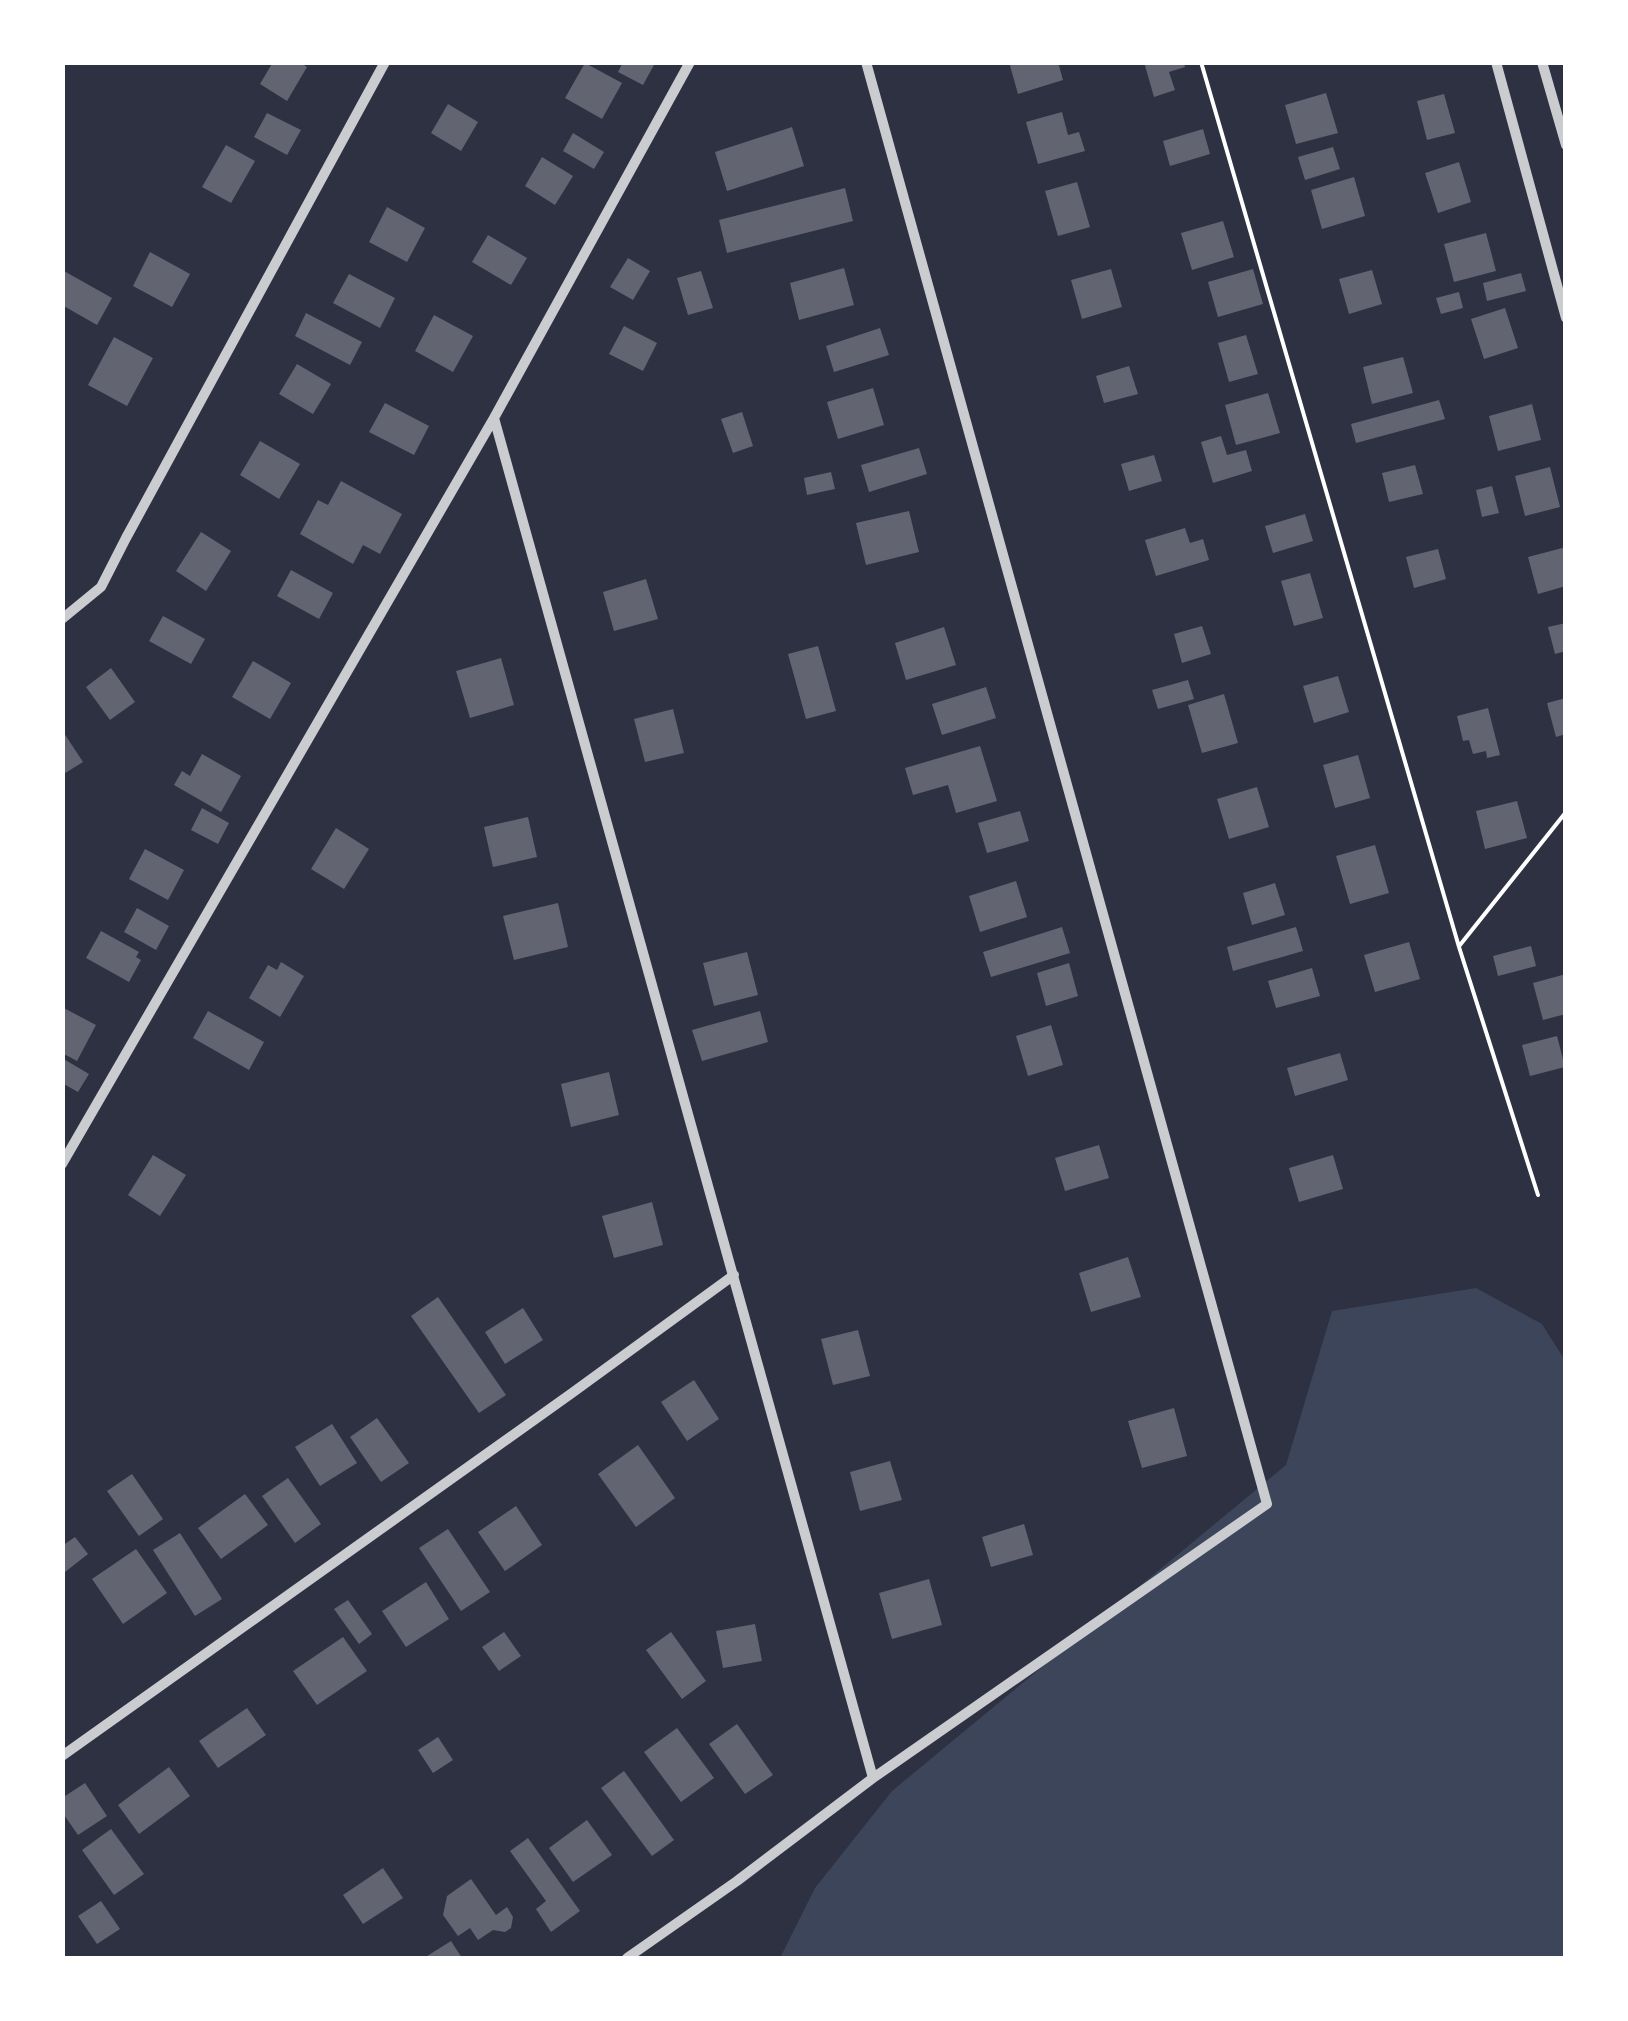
<svg xmlns="http://www.w3.org/2000/svg" width="1628" height="2021" font-family="Lora,serif">
	<style>
		.green { fill: #3c4559 }
		.building { fill: #626471 }
		.lines { fill: none; stroke-linecap: round; stroke-linejoin: round }
		.path { stroke: #fff; stroke-width: 4 }
		.minor { stroke: #caccd0; stroke-width: 10 }
	</style>
	<rect width="100%" height="100%" fill="#2d3142"/>
	<path class="green" d="M 1476,1288 L 1542,1324 L 1566,1362 L 1565,1958 L 780,1958 L 815,1888 L 892,1791 L 1286,1465 L 1332,1311 Z"/>
	<path class="building" d="M 273,62 L 299,62 L 307,67 L 287,101 L 260,84 Z
		M 623,62 L 649,62 L 654,65 L 643,85 L 618,72 Z
		M 1009,62 L 1058,62 L 1063,80 L 1018,94 Z
		M 1144,62 L 1184,62 L 1185,67 L 1169,72 L 1175,90 L 1154,97 Z
		M 585,63 L 622,83 L 602,119 L 565,98 Z
		M 1326,93 L 1338,133 L 1296,144 L 1285,105 Z
		M 1444,94 L 1455,133 L 1427,140 L 1417,101 Z
		M 448,104 L 478,122 L 461,151 L 431,133 Z
		M 1062,112 L 1068,135 L 1079,132 L 1085,151 L 1038,164 L 1026,122 Z
		M 267,113 L 301,130 L 287,155 L 254,137 Z
		M 792,127 L 804,166 L 727,191 L 715,152 Z
		M 1203,129 L 1210,154 L 1170,166 L 1163,141 Z
		M 573,133 L 604,152 L 594,169 L 563,151 Z
		M 226,145 L 255,161 L 231,203 L 202,187 Z
		M 1333,147 L 1340,169 L 1305,180 L 1298,157 Z
		M 542,157 L 573,176 L 555,205 L 525,186 Z
		M 1459,162 L 1471,202 L 1438,213 L 1425,173 Z
		M 1354,177 L 1365,216 L 1322,229 L 1311,190 Z
		M 1077,182 L 1090,227 L 1058,236 L 1045,191 Z
		M 845,188 L 853,221 L 727,253 L 719,220 Z
		M 387,207 L 425,228 L 407,262 L 369,242 Z
		M 1223,221 L 1234,257 L 1192,270 L 1181,233 Z
		M 1486,233 L 1496,271 L 1454,282 L 1444,244 Z
		M 488,235 L 527,258 L 511,285 L 472,262 Z
		M 150,252 L 190,274 L 172,307 L 133,286 Z
		M 628,258 L 650,271 L 633,300 L 610,287 Z
		M 844,268 L 854,305 L 799,320 L 790,283 Z
		M 1111,269 L 1122,307 L 1082,319 L 1071,280 Z
		M 1253,269 L 1263,304 L 1218,317 L 1208,282 Z
		M 1372,270 L 1382,304 L 1349,314 L 1339,279 Z
		M 64,271 L 112,298 L 97,325 L 62,305 Z
		M 701,271 L 713,308 L 688,315 L 677,278 Z
		M 1521,273 L 1526,291 L 1487,301 L 1483,283 Z
		M 349,274 L 395,298 L 380,328 L 333,303 Z
		M 1459,292 L 1463,308 L 1441,314 L 1436,298 Z
		M 1505,308 L 1518,348 L 1484,359 L 1471,319 Z
		M 306,313 L 362,342 L 350,365 L 295,336 Z
		M 434,315 L 473,336 L 453,372 L 415,351 Z
		M 624,326 L 657,343 L 643,371 L 609,354 Z
		M 880,328 L 889,355 L 834,372 L 826,346 Z
		M 1246,335 L 1258,374 L 1229,382 L 1218,343 Z
		M 114,337 L 153,358 L 127,406 L 88,385 Z
		M 1403,357 L 1413,393 L 1372,404 L 1363,367 Z
		M 297,364 L 331,384 L 313,414 L 279,394 Z
		M 1129,366 L 1138,394 L 1104,403 L 1096,376 Z
		M 873,388 L 884,425 L 838,439 L 827,402 Z
		M 1268,393 L 1280,433 L 1236,445 L 1225,405 Z
		M 1439,400 L 1445,419 L 1356,443 L 1351,424 Z
		M 385,403 L 429,426 L 414,455 L 369,432 Z
		M 1532,404 L 1541,440 L 1498,451 L 1489,416 Z
		M 742,412 L 753,446 L 733,453 L 721,419 Z
		M 1221,436 L 1227,455 L 1246,450 L 1252,471 L 1213,483 L 1201,442 Z
		M 260,441 L 300,464 L 279,499 L 240,475 Z
		M 919,448 L 927,474 L 869,492 L 861,465 Z
		M 1154,455 L 1162,481 L 1129,491 L 1121,464 Z
		M 1415,465 L 1423,494 L 1389,502 L 1382,473 Z
		M 1550,467 L 1560,507 L 1525,516 L 1515,476 Z
		M 831,472 L 835,489 L 807,495 L 804,478 Z
		M 341,481 L 402,514 L 380,554 L 363,545 L 353,564 L 300,534 L 318,500 L 328,505 Z
		M 1492,486 L 1499,513 L 1482,517 L 1476,490 Z
		M 909,511 L 919,552 L 866,565 L 856,523 Z
		M 1305,514 L 1313,541 L 1273,553 L 1265,526 Z
		M 1185,528 L 1190,543 L 1203,539 L 1209,560 L 1156,576 L 1145,540 Z
		M 201,532 L 231,551 L 206,591 L 176,571 Z
		M 1566,547 L 1566,586 L 1538,594 L 1528,557 Z
		M 1438,549 L 1446,579 L 1414,588 L 1406,557 Z
		M 291,570 L 333,593 L 319,619 L 277,596 Z
		M 1310,573 L 1323,618 L 1294,626 L 1281,581 Z
		M 646,579 L 658,619 L 614,631 L 603,592 Z
		M 163,616 L 205,639 L 191,664 L 149,641 Z
		M 1566,623 L 1566,651 L 1555,654 L 1548,627 Z
		M 1202,626 L 1211,654 L 1182,663 L 1174,634 Z
		M 944,627 L 956,665 L 906,680 L 895,643 Z
		M 818,646 L 836,711 L 806,719 L 788,654 Z
		M 501,658 L 514,705 L 470,718 L 456,671 Z
		M 253,661 L 291,683 L 270,719 L 232,697 Z
		M 111,668 L 135,702 L 110,720 L 86,687 Z
		M 1338,676 L 1349,712 L 1314,723 L 1303,686 Z
		M 1188,680 L 1194,699 L 1158,709 L 1152,690 Z
		M 986,687 L 996,718 L 942,735 L 932,704 Z
		M 1224,694 L 1238,743 L 1202,753 L 1188,705 Z
		M 1566,698 L 1566,734 L 1556,737 L 1547,703 Z
		M 1488,708 L 1500,755 L 1487,758 L 1486,751 L 1473,754 L 1469,740 L 1463,741 L 1457,716 Z
		M 673,709 L 684,753 L 645,762 L 634,719 Z
		M 62,730 L 83,762 L 62,775 Z
		M 980,746 L 997,801 L 956,813 L 948,785 L 913,795 L 905,768 Z
		M 202,754 L 241,776 L 221,812 L 174,785 L 182,771 L 190,776 Z
		M 1358,755 L 1370,798 L 1335,808 L 1323,765 Z
		M 1257,787 L 1269,827 L 1229,839 L 1217,799 Z
		M 1517,801 L 1527,838 L 1485,849 L 1476,811 Z
		M 202,808 L 229,823 L 218,844 L 191,830 Z
		M 1020,811 L 1029,841 L 987,853 L 978,823 Z
		M 528,817 L 537,857 L 493,867 L 484,827 Z
		M 336,828 L 369,849 L 344,889 L 311,869 Z
		M 1375,845 L 1389,893 L 1350,904 L 1336,856 Z
		M 145,849 L 184,870 L 168,900 L 129,879 Z
		M 1016,881 L 1027,917 L 980,932 L 969,896 Z
		M 1275,883 L 1285,915 L 1252,925 L 1243,893 Z
		M 558,903 L 568,947 L 514,960 L 503,916 Z
		M 137,908 L 169,926 L 156,950 L 124,932 Z
		M 1062,927 L 1070,953 L 991,977 L 983,952 Z
		M 1296,927 L 1303,951 L 1233,971 L 1227,947 Z
		M 101,931 L 139,952 L 136,957 L 141,960 L 129,982 L 86,958 Z
		M 1409,942 L 1420,979 L 1375,992 L 1364,955 Z
		M 1531,946 L 1536,966 L 1498,976 L 1493,956 Z
		M 747,952 L 758,995 L 714,1006 L 703,963 Z
		M 281,962 L 304,976 L 280,1017 L 249,998 L 268,965 L 277,970 Z
		M 1069,963 L 1078,996 L 1046,1006 L 1037,973 Z
		M 1312,968 L 1320,996 L 1276,1008 L 1268,981 Z
		M 1566,974 L 1566,1014 L 1543,1020 L 1533,983 Z
		M 62,1007 L 96,1025 L 77,1061 L 62,1053 Z
		M 208,1011 L 264,1042 L 249,1070 L 193,1038 Z
		M 760,1011 L 768,1042 L 702,1061 L 692,1030 Z
		M 1051,1025 L 1063,1065 L 1028,1076 L 1016,1036 Z
		M 1557,1036 L 1565,1067 L 1530,1076 L 1522,1045 Z
		M 1340,1053 L 1348,1080 L 1295,1096 L 1287,1068 Z
		M 62,1058 L 89,1074 L 78,1092 L 62,1083 Z
		M 609,1072 L 619,1115 L 571,1127 L 561,1084 Z
		M 1099,1145 L 1109,1178 L 1065,1191 L 1055,1158 Z
		M 153,1155 L 186,1175 L 160,1216 L 128,1195 Z
		M 1333,1155 L 1343,1189 L 1299,1202 L 1289,1168 Z
		M 652,1202 L 663,1245 L 614,1258 L 602,1216 Z
		M 1128,1257 L 1141,1297 L 1091,1312 L 1079,1273 Z
		M 438,1297 L 506,1395 L 479,1413 L 411,1316 Z
		M 523,1308 L 543,1340 L 505,1364 L 485,1332 Z
		M 858,1330 L 870,1376 L 833,1385 L 821,1339 Z
		M 694,1380 L 719,1419 L 687,1441 L 661,1402 Z
		M 1174,1408 L 1187,1456 L 1142,1468 L 1128,1421 Z
		M 377,1418 L 409,1463 L 381,1482 L 350,1437 Z
		M 332,1424 L 357,1463 L 320,1486 L 295,1447 Z
		M 638,1445 L 675,1498 L 636,1527 L 598,1474 Z
		M 890,1461 L 902,1500 L 860,1511 L 850,1472 Z
		M 132,1474 L 163,1519 L 139,1536 L 107,1491 Z
		M 288,1478 L 321,1524 L 295,1543 L 262,1496 Z
		M 245,1494 L 268,1525 L 221,1559 L 198,1528 Z
		M 516,1506 L 542,1545 L 505,1571 L 478,1532 Z
		M 1024,1524 L 1033,1555 L 991,1567 L 982,1537 Z
		M 448,1529 L 490,1592 L 461,1611 L 419,1548 Z
		M 180,1533 L 222,1599 L 195,1616 L 153,1550 Z
		M 75,1537 L 88,1554 L 65,1572 L 62,1568 L 62,1546 Z
		M 136,1549 L 167,1593 L 123,1624 L 92,1579 Z
		M 929,1579 L 942,1625 L 892,1639 L 879,1593 Z
		M 426,1582 L 449,1619 L 406,1647 L 382,1611 Z
		M 348,1600 L 372,1634 L 359,1644 L 334,1609 Z
		M 755,1624 L 762,1661 L 723,1668 L 716,1631 Z
		M 504,1632 L 521,1656 L 499,1671 L 482,1647 Z
		M 671,1632 L 706,1681 L 682,1699 L 646,1650 Z
		M 343,1637 L 367,1671 L 317,1705 L 293,1671 Z
		M 247,1708 L 266,1735 L 218,1768 L 199,1741 Z
		M 737,1724 L 773,1775 L 745,1794 L 709,1744 Z
		M 677,1728 L 714,1778 L 681,1802 L 644,1752 Z
		M 438,1737 L 453,1760 L 433,1773 L 418,1750 Z
		M 169,1767 L 190,1796 L 139,1834 L 118,1805 Z
		M 624,1771 L 674,1840 L 652,1856 L 601,1788 Z
		M 85,1783 L 107,1816 L 78,1835 L 62,1812 L 62,1798 Z
		M 587,1820 L 612,1855 L 573,1882 L 549,1848 Z
		M 111,1829 L 144,1874 L 114,1895 L 82,1850 Z
		M 528,1838 L 580,1911 L 551,1932 L 536,1909 L 546,1901 L 510,1851 Z
		M 383,1868 L 403,1898 L 363,1924 L 343,1895 Z
		M 471,1879 L 496,1915 L 507,1907 L 513,1917 L 511,1928 L 505,1932 L 493,1930 L 478,1940 L 470,1928 L 458,1936 L 443,1915 L 447,1896 Z
		M 101,1901 L 120,1929 L 97,1944 L 78,1916 Z
		M 451,1941 L 462,1958 L 424,1958 Z"/>
	<g class="lines">
		<path class="path" d="M 1201,62 L 1459,947 L 1538,1195
			M 1460,945 L 1566,812"/>
		<path class="minor" d="M 1496,62 L 1566,318
			M 1542,62 L 1566,145
			M 494,418 L 873,1778
			M 62,619 L 101,587 L 126,538 L 385,62
			M 62,1164 L 494,418 L 690,62
			M 62,1756 L 572,1393 L 734,1275
			M 627,1958 L 737,1881 L 873,1778 L 1267,1504 L 866,62"/>
	</g>
	<rect width="1628" height="2021" fill="none" stroke="#ffffff" stroke-width="130"/>
</svg>
